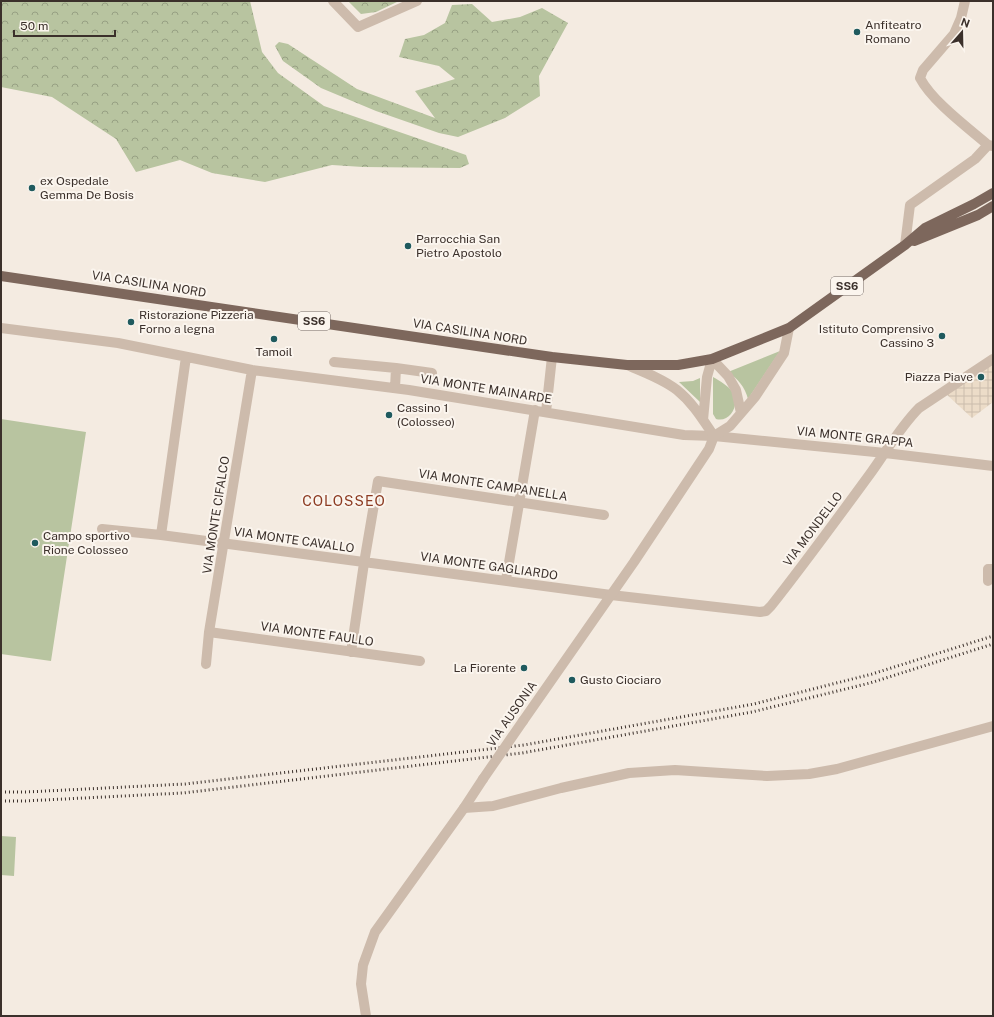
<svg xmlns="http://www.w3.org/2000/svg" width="994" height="1017" font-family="'Public Sans',sans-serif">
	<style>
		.grass { fill: #b8c4a0 }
		.forest { fill: url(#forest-crowns) }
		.plaza { fill: url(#plaza-grid) }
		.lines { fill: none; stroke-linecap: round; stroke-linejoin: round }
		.minor { stroke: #cdbbac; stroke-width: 10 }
		.tertiary { stroke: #cdbbac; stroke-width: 10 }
		.primary { stroke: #7d675c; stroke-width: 10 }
		.rail { stroke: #3b302b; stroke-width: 3; stroke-dasharray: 1 3; stroke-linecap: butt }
		.tertiary-bridge { stroke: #cdbbac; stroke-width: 10 }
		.poi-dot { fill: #1f5a5e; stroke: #fbf5ee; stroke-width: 1.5 }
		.labels { text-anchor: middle; stroke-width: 4; stroke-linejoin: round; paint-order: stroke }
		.shield { fill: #fbf5ee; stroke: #756b66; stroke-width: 1 }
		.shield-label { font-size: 11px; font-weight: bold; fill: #3b302b }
		.poi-label { font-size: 12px; fill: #3b302b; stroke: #fbf5ee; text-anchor: start }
		.street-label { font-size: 12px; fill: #3b302b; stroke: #fbf5ee }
		.quarter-label { font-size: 14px; letter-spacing: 1px; fill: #8c3b22; stroke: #fbf5ee }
	</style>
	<defs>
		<pattern id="forest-crowns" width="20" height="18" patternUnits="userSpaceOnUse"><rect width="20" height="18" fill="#b8c4a0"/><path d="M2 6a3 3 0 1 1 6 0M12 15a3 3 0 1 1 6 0" fill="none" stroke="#97a083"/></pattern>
		<pattern id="plaza-grid" width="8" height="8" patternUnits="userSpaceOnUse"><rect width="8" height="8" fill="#ecdcc8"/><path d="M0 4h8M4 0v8" fill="none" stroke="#cbbdac"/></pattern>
	</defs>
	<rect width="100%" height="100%" fill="#f4ebe1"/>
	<path class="grass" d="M 780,351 L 748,399 C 745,387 738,379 728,372 Z
		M 713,377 C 720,381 729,386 733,393 C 740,405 730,423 716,419 L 713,414 Z
		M 700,378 L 700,402 L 679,382 L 693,381 Z
		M 1,419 L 86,432 L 51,661 L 1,654 Z
		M 1,836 L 16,837 L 14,876 L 1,875 Z"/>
	<path class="forest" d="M 1,1 L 250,1 L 262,52 L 278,73 L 324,106 L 466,155 L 469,164 L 460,168 L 363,167 L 332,165 L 265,182 L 212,173 L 180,160 L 136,172 L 116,139 L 52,97 L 1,87 Z
		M 348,1 L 399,1 L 376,12 L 361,14 Z
		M 472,4 L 492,22 L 520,17 L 542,8 L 568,23 L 539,76 L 540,96 L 505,118 L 458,137 L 439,133 L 376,111 L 321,88 L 283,61 L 275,46 L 279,42 L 288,44 L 357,89 L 435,118 L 415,91 L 455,79 L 439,66 L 399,57 L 405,39 L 424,35 L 445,23 L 452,5 Z"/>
	<path class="plaza" d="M 993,361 L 993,402 L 972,418 L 945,393 Z"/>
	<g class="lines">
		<path class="minor" d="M 333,1 L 358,27 L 417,1
			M 965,1 L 961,18 L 954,34 L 923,70 L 920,78 C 932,101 967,127 988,145 L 993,146
			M 905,245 L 910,205 L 975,159 L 988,145
			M 1,328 L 118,343 L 252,370 L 409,390 L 684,435 L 714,436 L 885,453 L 993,466
			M 334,362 L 396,368 L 395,388
			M 396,368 L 432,373
			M 546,412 L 552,357
			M 102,529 L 161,535 L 611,595 L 760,612 L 766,611 L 771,606 C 805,563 837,519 870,474 C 886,452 900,427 919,408 L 993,359
			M 161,535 L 186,357
			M 506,580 L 535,410
			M 988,581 L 988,569 L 993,569
			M 209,632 L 420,661
			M 351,652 L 364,563 L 378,481 L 604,515
			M 206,664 L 209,632 L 252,370
			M 464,808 L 493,806 L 561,788 L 629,773 L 675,770 L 767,776 L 809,774 L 837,769 L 993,726"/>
		<path class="tertiary" d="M 627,365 C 644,372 663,379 677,390 C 693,403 703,420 714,436
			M 703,420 L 707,377 L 712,359 L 728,376 L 736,390 L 741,413
			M 523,721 L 634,562 L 709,449 L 714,436 L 730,426 L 755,397 L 784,353 L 789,328
			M 366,1016 L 361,984 L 363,965 L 375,932 L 464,808 L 483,779"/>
		<path class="primary" d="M 914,241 L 978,215 L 993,206
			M 1,276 L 552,357 L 627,365 L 678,365 L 712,359 L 789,328 L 905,245 L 925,228 L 974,204 L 993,193"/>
		<path class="rail" d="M 1,792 L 26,792 L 185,784 L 524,745 L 754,704 L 872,674 L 993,636
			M 1,801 L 24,801 L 183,793 L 522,753 L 752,712 L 870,683 L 993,644"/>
		<path class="tertiary-bridge" d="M 483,779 L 523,721"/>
	</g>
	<g class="poi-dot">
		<circle cx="857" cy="32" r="4"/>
		<circle cx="32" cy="188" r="4"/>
		<circle cx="408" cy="246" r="4"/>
		<circle cx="131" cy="322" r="4"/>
		<circle cx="942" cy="336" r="4"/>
		<circle cx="274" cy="339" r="4"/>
		<circle cx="981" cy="377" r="4"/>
		<circle cx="389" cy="415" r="4"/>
		<circle cx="35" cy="543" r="4"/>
		<circle cx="524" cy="668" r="4"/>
		<circle cx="572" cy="680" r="4"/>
	</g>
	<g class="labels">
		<g class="shield">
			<rect x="831" y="277" width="32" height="18" rx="3"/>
			<rect x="298" y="312" width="32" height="18" rx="3"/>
		</g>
		<g class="shield-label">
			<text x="847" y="290">SS6</text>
			<text x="314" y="325">SS6</text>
		</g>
		<g class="poi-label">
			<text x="865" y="29">Anfiteatro<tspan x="865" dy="14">Romano</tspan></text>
			<text x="40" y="185">ex Ospedale<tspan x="40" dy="14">Gemma De Bosis</tspan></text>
			<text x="416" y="243">Parrocchia San<tspan x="416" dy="14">Pietro Apostolo</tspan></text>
			<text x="139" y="319">Ristorazione Pizzeria<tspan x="139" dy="14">Forno a legna</tspan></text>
			<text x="934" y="333" text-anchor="end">Istituto Comprensivo<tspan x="934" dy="14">Cassino 3</tspan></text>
			<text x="274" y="356" text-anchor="middle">Tamoil</text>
			<text x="973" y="381" text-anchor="end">Piazza Piave</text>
			<text x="397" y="412">Cassino 1<tspan x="397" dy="14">(Colosseo)</tspan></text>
			<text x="43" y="540">Campo sportivo<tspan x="43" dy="14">Rione Colosseo</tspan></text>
			<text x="516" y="672" text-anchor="end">La Fiorente</text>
			<text x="580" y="684">Gusto Ciociaro</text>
		</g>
		<g class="street-label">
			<text transform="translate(149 284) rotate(9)" y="4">VIA CASILINA NORD</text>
			<text transform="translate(470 332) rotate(9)" y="4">VIA CASILINA NORD</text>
			<text transform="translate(486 389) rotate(9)" y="4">VIA MONTE MAINARDE</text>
			<text transform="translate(855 437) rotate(6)" y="4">VIA MONTE GRAPPA</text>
			<text transform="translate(493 485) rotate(9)" y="4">VIA MONTE CAMPANELLA</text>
			<text transform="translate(216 515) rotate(-81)" y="4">VIA MONTE CIFALCO</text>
			<text transform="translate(813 529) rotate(-53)" y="4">VIA MONDELLO</text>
			<text transform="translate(294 540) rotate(8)" y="4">VIA MONTE CAVALLO</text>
			<text transform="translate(489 566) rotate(8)" y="4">VIA MONTE GAGLIARDO</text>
			<text transform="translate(317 634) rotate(8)" y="4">VIA MONTE FAULLO</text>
			<text transform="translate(512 714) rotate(-55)" y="4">VIA AUSONIA</text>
		</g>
		<g class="quarter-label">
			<text x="344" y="506">COLOSSEO</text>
		</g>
	</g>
	<rect width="994" height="1017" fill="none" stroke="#3b302b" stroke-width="4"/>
	<g transform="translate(962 32) rotate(20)" stroke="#fbf5ee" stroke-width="3" paint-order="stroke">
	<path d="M0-3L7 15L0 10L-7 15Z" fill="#3b302b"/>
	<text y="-6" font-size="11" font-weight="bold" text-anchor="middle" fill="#3b302b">N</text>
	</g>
	<path d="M14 30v6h101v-6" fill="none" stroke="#3b302b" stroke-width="2"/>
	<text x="20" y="30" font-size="12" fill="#3b302b" stroke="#fbf5ee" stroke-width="3" paint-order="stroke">50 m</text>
</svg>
